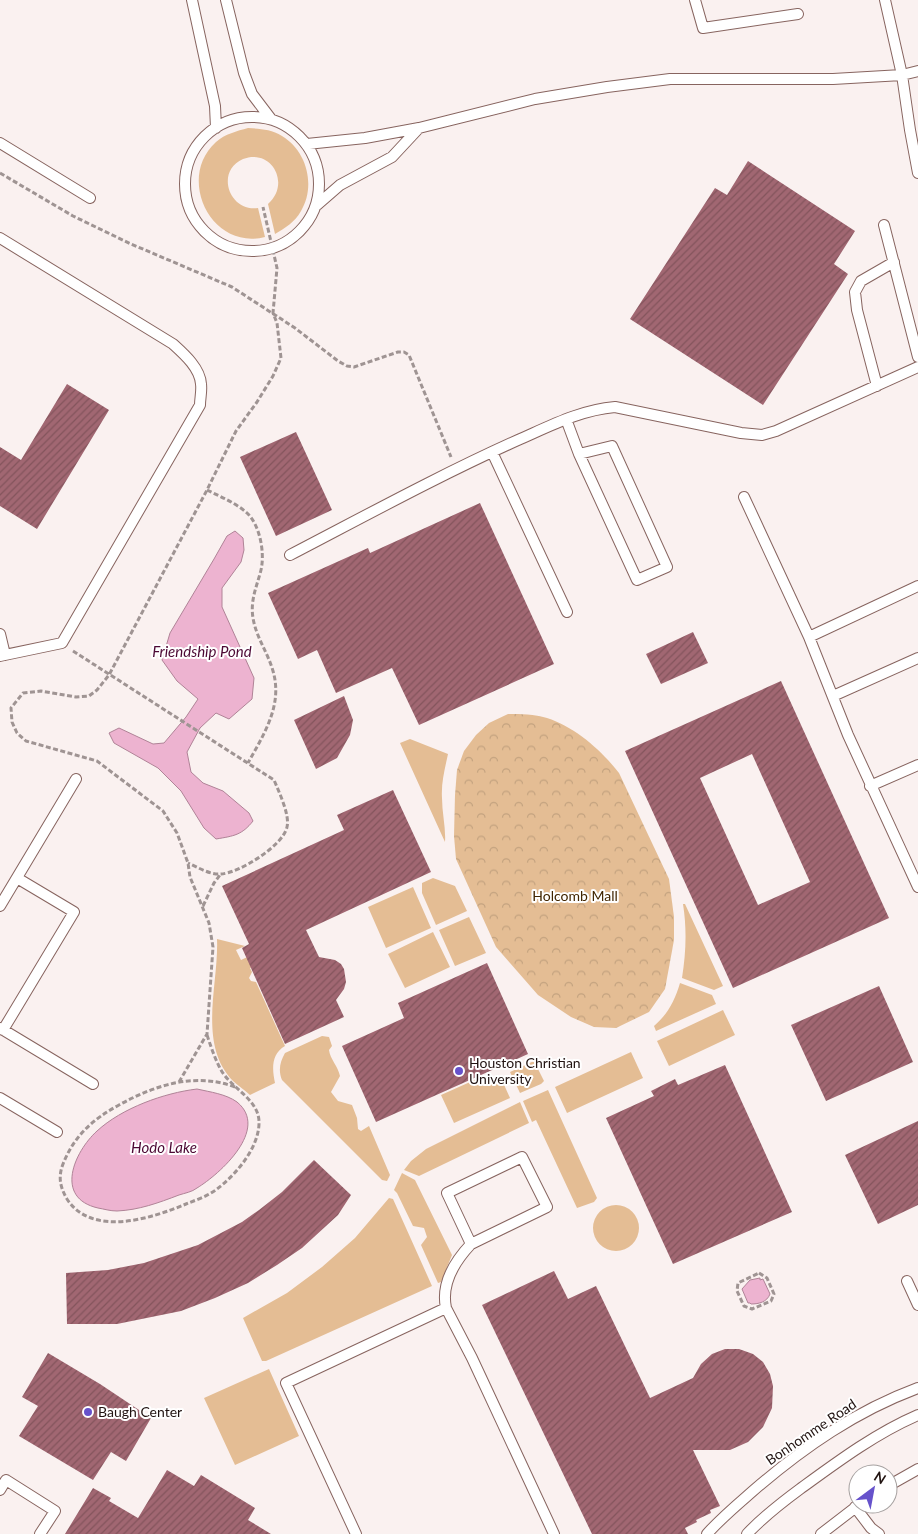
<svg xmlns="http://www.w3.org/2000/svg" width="918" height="1534" font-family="Lato,sans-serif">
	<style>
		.grass { fill: #e4bd94 }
		.park { fill: url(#park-crowns) }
		.water { fill: #edb3d0; stroke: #b08397 }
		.building { fill: url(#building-hatch); fill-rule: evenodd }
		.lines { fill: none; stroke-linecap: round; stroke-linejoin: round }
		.lane-casing { stroke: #87645f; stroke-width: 12 }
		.path { stroke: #9f9493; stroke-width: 3; stroke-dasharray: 5 2.5; stroke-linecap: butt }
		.lane { stroke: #fff; stroke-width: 10 }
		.poi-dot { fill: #6652cb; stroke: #fff; stroke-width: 2 }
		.labels { text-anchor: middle; stroke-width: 4; stroke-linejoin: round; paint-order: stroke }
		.park-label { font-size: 14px; fill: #412500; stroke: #fff }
		.poi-label { font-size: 14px; fill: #211311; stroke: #fff; text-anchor: start }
		.street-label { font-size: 14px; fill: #211311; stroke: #fff }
		.water-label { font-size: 15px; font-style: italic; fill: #4c0934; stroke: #fff }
	</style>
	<defs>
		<pattern id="park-crowns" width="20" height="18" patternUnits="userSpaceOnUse" patternTransform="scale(1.25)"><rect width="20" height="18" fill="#e4bd94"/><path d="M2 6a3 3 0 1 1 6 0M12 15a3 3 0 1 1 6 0" fill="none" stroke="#c3a27f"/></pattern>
		<pattern id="building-hatch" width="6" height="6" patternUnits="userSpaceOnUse" patternTransform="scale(1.25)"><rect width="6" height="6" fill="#a16772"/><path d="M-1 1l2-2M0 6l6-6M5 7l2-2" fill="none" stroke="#83545c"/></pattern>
	</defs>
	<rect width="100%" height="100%" fill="#faf1f0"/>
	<path class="grass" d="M 248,128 C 260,129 271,129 282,136 C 307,151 316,186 301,211 C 295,222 285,228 275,234 L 268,204 C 291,184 272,148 243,159 C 215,171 229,212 258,208 L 265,237 C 211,251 176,178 216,142 C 225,134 237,131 248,128 Z
		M 410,739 L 448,754 C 445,768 441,783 442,798 C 442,813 446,828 445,842 L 400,743 Z
		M 433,878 L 455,886 L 467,911 L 436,925 L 422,893 L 422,883 Z
		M 413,887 L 431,928 L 386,948 L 368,907 Z
		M 683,904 L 685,904 L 723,986 L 714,990 L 682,978 C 686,953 687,929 683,904 Z
		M 469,917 L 486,953 L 455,966 L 439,930 Z
		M 433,932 L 450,967 L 405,988 L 388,954 Z
		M 217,939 L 245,946 L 236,950 L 241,960 L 281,941 L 285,952 L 250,968 L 252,972 L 249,978 L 251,981 L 256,982 L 285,1046 C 271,1054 272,1069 275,1083 L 250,1095 C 245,1090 238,1086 233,1081 C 197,1044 219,984 217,939 Z
		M 680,983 L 712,995 L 716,1004 L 656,1031 L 654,1026 C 668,1014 675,1000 680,983 Z
		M 723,1010 L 735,1035 L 669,1066 L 657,1041 Z
		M 322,1036 L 329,1037 L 332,1046 L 329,1050 C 330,1059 338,1066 340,1076 L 331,1092 L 338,1101 L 352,1105 L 357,1118 L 358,1129 L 361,1131 L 369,1126 L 390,1175 L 387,1181 L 382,1180 L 282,1080 C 278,1070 280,1062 285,1053 Z
		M 631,1052 L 643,1078 L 567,1113 L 555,1087 Z
		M 534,1061 L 544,1081 L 541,1084 L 520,1093 L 510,1072 Z
		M 479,1078 L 483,1086 L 501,1078 L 510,1098 L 454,1123 L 441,1095 Z
		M 548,1090 L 597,1198 L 594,1202 L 577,1208 L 536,1120 L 532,1122 L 523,1101 Z
		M 520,1102 L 529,1123 L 419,1176 L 404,1170 L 411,1161 L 426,1149 Z
		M 402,1173 L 415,1180 L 452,1255 L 441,1282 L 438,1283 L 421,1245 L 427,1237 L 424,1228 L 413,1226 L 397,1193 L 394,1190 Z
		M 389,1198 L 393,1199 L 432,1286 L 266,1361 L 262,1361 L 243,1318 L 287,1293 L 322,1267 L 355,1238 Z
		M593 1228a23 23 0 1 1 46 0a23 23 0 1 1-46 0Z
		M 269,1369 L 299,1436 L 235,1465 L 204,1398 Z"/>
	<path class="park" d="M 508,714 C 521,714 534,714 547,718 C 575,727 601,750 619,773 L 669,879 L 674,917 L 674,940 L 665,989 L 649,1012 L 616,1028 L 594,1027 L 571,1017 L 538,995 L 496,947 L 456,859 L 454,836 L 455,795 L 457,770 L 464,751 L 476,735 L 489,723 Z"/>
	<path class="water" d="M 235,531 L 243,538 L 244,550 L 241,562 L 222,588 L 222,607 L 254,678 L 252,699 L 229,719 L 216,713 L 200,728 L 187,752 L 191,772 L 203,783 L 223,791 L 249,813 L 253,821 C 242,835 234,836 216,839 L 204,828 L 181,791 L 158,768 L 114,743 L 109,733 L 119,728 L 153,744 L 164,743 L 186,717 L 198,699 L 177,681 L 162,660 L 170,633 L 214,559 L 227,536 Z
		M 197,1089 C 210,1092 226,1094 237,1102 C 270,1129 220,1174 197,1188 C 192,1192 185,1193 179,1195 C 158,1203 139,1210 117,1211 C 110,1211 104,1209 98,1208 C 54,1198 74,1152 97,1131 C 122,1108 164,1093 197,1089 Z
		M 760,1278 L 760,1280 L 763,1279 L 770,1294 C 767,1302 759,1304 751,1304 L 750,1303 L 748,1303 L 742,1289 L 750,1280 Z"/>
	<path class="building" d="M 748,161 L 855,231 L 834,264 L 848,274 L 763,405 L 630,319 L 715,188 L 727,195 Z
		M 67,384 L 109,410 L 37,529 L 0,506 L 0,447 L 21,460 Z
		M 296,432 L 332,510 L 276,536 L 240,457 Z
		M 480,503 L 554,664 L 419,725 L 392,668 L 336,693 L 317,650 L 298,659 L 268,593 L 368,548 L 370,553 Z
		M 693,632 L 708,663 L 661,684 L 646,654 Z
		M 781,681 L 889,918 L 733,988 L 625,751 ZM 752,754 L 810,882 L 758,905 L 700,778 Z
		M 344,696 L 353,720 L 350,735 L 337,758 L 316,769 L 294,720 Z
		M 393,790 L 431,872 L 306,930 L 319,957 L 335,960 L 341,964 L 344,969 L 346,982 L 344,989 L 336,1000 L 344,1017 L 285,1044 L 242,948 L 249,944 L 222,886 L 344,830 L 337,815 Z
		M 487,963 L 528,1054 L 376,1122 L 342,1046 L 404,1018 L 398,1003 Z
		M 879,986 L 913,1062 L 826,1101 L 791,1025 Z
		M 725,1065 L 792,1212 L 673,1264 L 606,1118 L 654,1096 L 651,1091 L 675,1079 L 678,1085 Z
		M 918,1121 L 918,1205 L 878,1224 L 845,1155 Z
		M 314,1160 L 351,1195 L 338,1215 L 302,1248 L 277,1265 L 248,1283 L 215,1298 L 181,1311 L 117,1324 L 67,1324 L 66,1273 L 108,1270 L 144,1263 L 198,1245 L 242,1222 L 259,1210 L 282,1192 Z
		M 554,1271 L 568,1299 L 596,1286 L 650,1398 L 693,1378 L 701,1364 L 712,1354 L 725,1349 L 739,1349 L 753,1354 L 763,1362 L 770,1374 L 773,1386 L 772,1408 L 763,1427 L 748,1442 L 730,1450 L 693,1450 L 720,1506 L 710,1510 L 711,1513 L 696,1520 L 697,1522 L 685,1528 L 688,1534 L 592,1534 L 482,1305 Z
		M 48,1353 L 100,1384 L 151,1418 L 126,1461 L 111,1452 L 93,1480 L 19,1436 L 38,1406 L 22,1397 Z
		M 167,1470 L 194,1486 L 201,1475 L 255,1508 L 248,1520 L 271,1534 L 65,1534 L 93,1488 L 111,1498 L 109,1501 L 138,1518 Z"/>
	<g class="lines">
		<defs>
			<path id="lane" d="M 192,0 L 215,106 L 216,128
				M 226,0 L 244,73 L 252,94 L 271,119
				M 695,0 L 703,28 L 798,14
				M 885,0 L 902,75 L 910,130 L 918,173
				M185 184a67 67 0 1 1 134 0a67 67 0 1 1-134 0Z
				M 0,143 L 90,198
				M 307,144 L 365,138 L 419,128 L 535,99 L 607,87 L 670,79 L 833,79 L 902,75 L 918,71
				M 317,205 L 340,185 L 392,157 L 419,128
				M 884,225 L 918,357
				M 0,238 L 173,344 C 184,354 200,368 201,384 C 202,391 200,398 200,405 L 62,643 L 0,656
				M 877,386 L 857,310 L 855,292 L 861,281 L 894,262
				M 566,419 L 579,454 L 637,580 L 667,567 L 612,446 L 579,454
				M 492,452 L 567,612
				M 744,497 L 809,637 L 918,586
				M 290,555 C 365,516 440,475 518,440 C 550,426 580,410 615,407 L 741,433 L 762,435 L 776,431 L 918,367
				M 0,634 L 5,655
				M 809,637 L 848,735 L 918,887
				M 833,696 L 918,658
				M 870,786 L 918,765
				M 0,906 L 76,779
				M 0,1028 L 93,1084
				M 3,1030 L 74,912 L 17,878
				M 0,1098 L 57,1132
				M 522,1157 L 547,1207 L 471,1244 L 447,1193 Z
				M 907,1281 L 918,1305
				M 446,1308 C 441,1284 455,1261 471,1244
				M 888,1486 L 918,1469
				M 0,1490 L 6,1480 L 55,1511 L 40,1534
				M 855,1507 L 871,1528 L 879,1534
				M 356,1534 L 286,1383 L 446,1308 L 472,1358 L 554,1534
				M 707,1534 C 721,1518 738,1504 754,1490 C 804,1447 856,1411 918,1388
				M 747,1534 C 763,1517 781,1503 800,1489 C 837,1462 876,1433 918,1415
				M 821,1534 L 860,1504"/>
		</defs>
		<use href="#lane" class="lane-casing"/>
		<path class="path" d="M 0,173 L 73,216 L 131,244 L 232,287 L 295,328 L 338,361 L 347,366 L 354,367 L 398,352 L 404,352 L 409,355 L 451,457
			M 207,490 C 221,497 236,503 247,513 C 260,525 265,553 261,570 C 257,586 250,600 253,618 C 256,637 268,653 273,671 C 283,705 264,734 248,763
			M 73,651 L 274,780 C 279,792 290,815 287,827 C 283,846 239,873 221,874 C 210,875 197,867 188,863
			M 203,906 L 214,883 L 220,875
			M 207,1035 C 211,1047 215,1059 221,1070 C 231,1088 258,1099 259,1121 C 260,1146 237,1174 217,1189 C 208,1196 196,1200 186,1204 C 153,1218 92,1238 67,1199 C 60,1187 58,1177 63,1164 C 74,1136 93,1119 119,1105 C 155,1085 195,1072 235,1087
			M 179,1082 L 207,1034 L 213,947 L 209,923 L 190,877 L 188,863 L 177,833 L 163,811 L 97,761 L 26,741 L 17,733 L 12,722 L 11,708 L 23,693 L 41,691 L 76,697 L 89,696 L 97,690 L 109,675 L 207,490 L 236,431 L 257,402 L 273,376 L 281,358 L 277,323 L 273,313 L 277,268 L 263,207
			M 759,1273 L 767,1278 L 774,1294 L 771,1301 L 752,1309 L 744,1306 L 737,1291 L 738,1283 Z"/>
		<use href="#lane" class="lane"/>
	</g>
	<g class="poi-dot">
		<circle cx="459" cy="1071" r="5"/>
		<circle cx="88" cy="1412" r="5"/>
	</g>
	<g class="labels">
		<g class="park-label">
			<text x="575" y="901">Holcomb Mall</text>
		</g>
		<g class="poi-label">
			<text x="469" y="1068">Houston Christian<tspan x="469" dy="16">University</tspan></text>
			<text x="98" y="1417">Baugh Center</text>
		</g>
		<g class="street-label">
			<text transform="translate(811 1432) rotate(-34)" y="5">Bonhomme Road</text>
		</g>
		<g class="water-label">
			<text x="202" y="657">Friendship Pond</text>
			<text x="164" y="1153">Hodo Lake</text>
		</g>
	</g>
	<g transform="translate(873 1489) rotate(32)"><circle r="24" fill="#ffffff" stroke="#a6a1a0"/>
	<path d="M0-4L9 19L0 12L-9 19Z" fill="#6652cb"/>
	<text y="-8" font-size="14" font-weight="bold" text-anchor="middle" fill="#211311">N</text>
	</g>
</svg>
